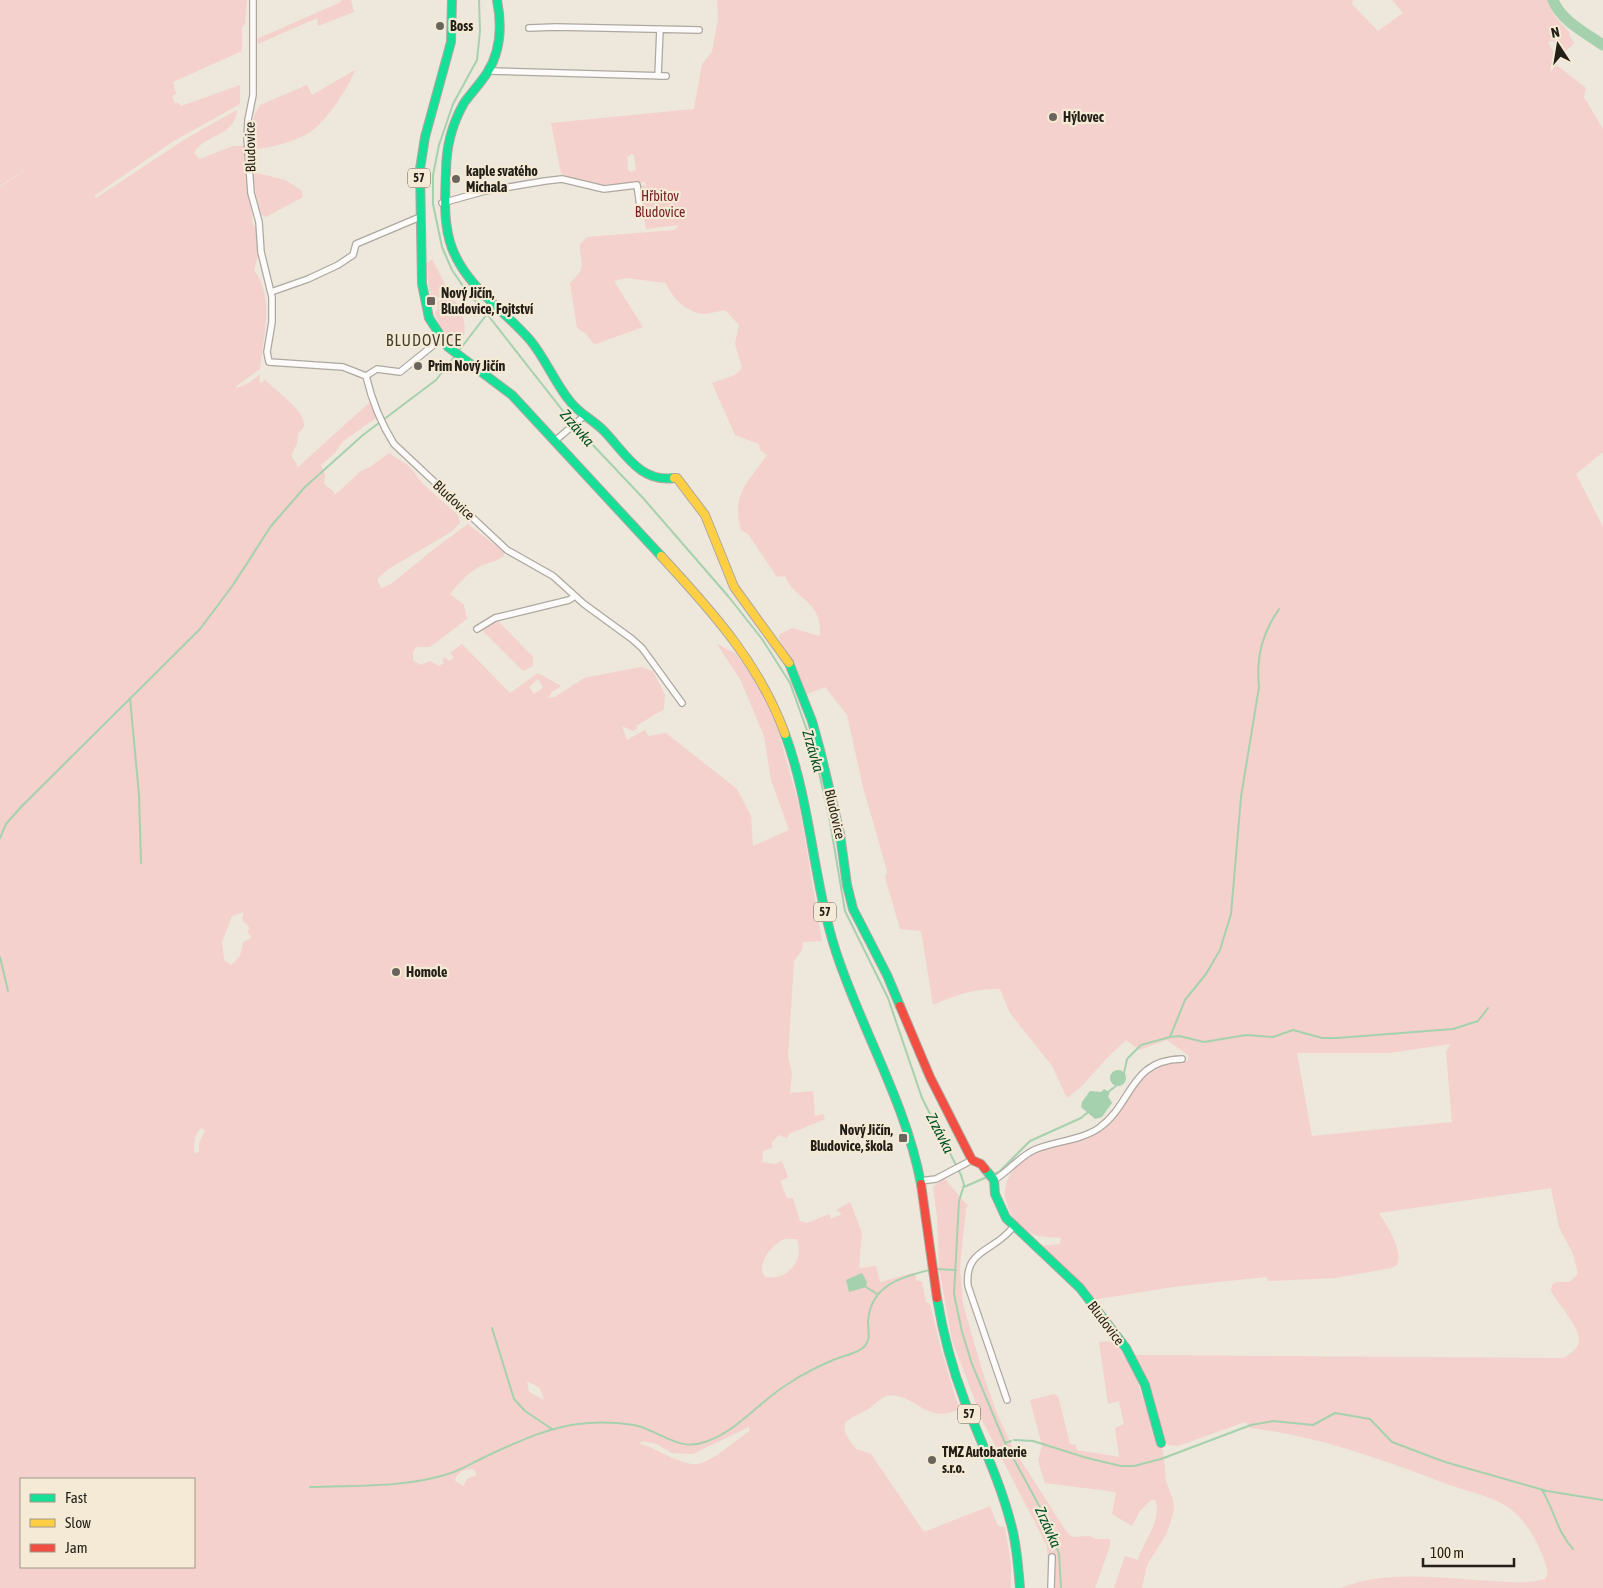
<svg xmlns="http://www.w3.org/2000/svg" width="1603" height="1588" font-family="'Asap Condensed',sans-serif">
	<style>
		.green { fill: #f4d1cc; fill-rule: evenodd }
		.water { fill: #a6d1ae }
		.lines { fill: none; stroke-linecap: round; stroke-linejoin: round }
		.stream { stroke: #a6d1ae; stroke-width: 2 }
		.river { stroke: #a6d1ae; stroke-width: 11 }
		.street-casing { stroke: #ada8a0; stroke-width: 8 }
		.fast-casing { stroke: #ada8a0; stroke-width: 10 }
		.slow-casing { stroke: #ada8a0; stroke-width: 10 }
		.jam-casing { stroke: #ada8a0; stroke-width: 10 }
		.street { stroke: #fcfbfa; stroke-width: 5.5 }
		.fast { stroke: #16e098; stroke-width: 8 }
		.slow { stroke: #ffcf43; stroke-width: 8 }
		.jam { stroke: #f24e42; stroke-width: 8 }
		.poi-dot { fill: #6a655c; stroke: #f4ead5; stroke-width: 2 }
		.labels { text-anchor: middle; stroke-width: 4.5; stroke-linejoin: round; paint-order: stroke }
		.shield { fill: #f4ead5; stroke: #625c50; stroke-width: 1 }
		.shield-label { font-size: 12px; font-weight: bold; fill: #231f17 }
		.poi-label { font-size: 14px; font-weight: bold; fill: #231f17; stroke: #f4ead5; text-anchor: start }
		.street-label { font-size: 14px; fill: #231f17; stroke: #f4ead5 }
		.park-label { font-size: 14px; fill: #741d25; stroke: #f4ead5 }
		.water-label { font-size: 15px; font-style: italic; fill: #004f28; stroke: #f4ead5 }
		.quarter-label { font-size: 16px; letter-spacing: 1px; fill: #453e2c; stroke: #f4ead5 }
	</style>
	<rect width="100%" height="100%" fill="#ede7dc"/>
	<path class="green" d="M 0,0 L 247,0 L 245,24 L 242,27 L 242,51 L 173,82 L 176,94 L 172,96 L 175,103 L 178,103 L 181,106 L 240,85 L 240,104 L 172,142 L 94,196 L 96,198 L 187,138 L 237,110 C 235,137 204,134 194,153 L 200,159 L 233,146 L 245,146 L 247,172 L 245,174 L 247,177 L 253,225 L 258,229 L 258,256 L 254,270 C 275,298 263,336 260,369 L 235,387 L 237,388 L 249,383 L 260,374 L 259,383 L 263,382 L 264,379 C 275,391 320,420 298,433 L 297,444 L 291,455 L 298,467 L 370,402 L 376,418 L 342,442 L 335,453 L 321,465 L 325,475 L 324,484 L 333,491 L 335,495 L 361,471 L 370,467 L 389,453 L 409,466 L 423,484 L 458,515 L 460,523 L 451,532 L 390,568 L 378,578 L 378,583 L 381,586 L 379,589 L 391,584 L 434,549 L 468,524 L 504,552 L 504,556 C 497,561 491,562 483,565 C 469,571 459,583 450,594 L 464,605 L 467,619 L 430,647 L 416,647 L 413,652 L 413,661 L 421,665 L 430,661 L 439,666 L 444,663 L 442,660 L 445,657 L 449,661 L 454,658 L 450,653 L 462,644 L 510,693 L 538,673 L 561,686 L 552,692 L 548,698 L 555,697 L 584,678 L 641,667 L 653,671 L 665,695 L 664,709 L 636,726 L 637,729 L 633,731 L 622,726 L 627,740 L 645,730 L 648,736 L 666,733 L 737,789 L 751,816 L 753,846 L 789,830 L 771,780 L 764,736 L 740,679 L 717,644 L 735,653 L 757,682 L 775,719 L 800,809 L 822,941 L 803,942 L 802,950 L 794,961 L 788,1057 L 792,1073 L 790,1093 L 813,1091 L 815,1116 L 823,1114 L 825,1119 L 789,1134 L 787,1138 L 779,1135 L 772,1142 L 772,1148 L 763,1151 L 762,1162 L 775,1164 L 782,1161 L 788,1177 L 780,1181 L 787,1198 L 793,1198 L 800,1221 L 807,1223 L 829,1214 L 831,1219 L 842,1214 L 836,1210 L 850,1202 L 862,1233 L 859,1268 L 876,1266 L 880,1282 L 913,1273 L 916,1276 L 916,1280 L 922,1282 L 926,1302 L 930,1304 L 941,1349 L 959,1409 C 925,1426 915,1391 886,1396 C 879,1399 875,1404 870,1408 C 845,1422 834,1421 856,1449 L 871,1454 L 924,1532 L 990,1506 L 998,1526 L 1005,1527 L 1011,1564 L 1011,1588 L 0,1588 L 0,187 L 46,155 L 0,186 ZM 538,679 L 543,688 L 534,694 L 529,687 ZM 244,912 L 242,920 L 249,927 L 248,933 L 251,936 L 250,939 L 243,942 L 240,956 L 231,965 L 224,960 L 222,942 L 232,916 ZM 202,1128 L 205,1131 L 199,1143 L 199,1152 L 194,1153 C 194,1144 194,1132 202,1128 ZM 784,1239 L 797,1239 C 805,1261 787,1281 765,1277 L 762,1272 C 761,1258 772,1245 784,1239 ZM 527,1381 L 540,1388 L 544,1400 L 529,1392 ZM 749,1427 L 749,1432 C 733,1441 715,1461 697,1464 C 692,1465 682,1462 678,1460 C 664,1456 653,1446 639,1444 L 642,1441 L 657,1444 L 672,1453 L 693,1454 ZM 473,1469 L 477,1475 L 467,1479 L 463,1486 L 455,1481 C 456,1472 465,1469 473,1469 ZM 21,1479 L 194,1479 L 194,1567 L 21,1567 Z
		M 341,0 L 351,0 L 354,12 L 318,26 L 317,18 L 258,44 L 257,39 L 341,2 Z
		M 717,0 L 1353,0 L 1352,4 L 1378,31 L 1403,13 L 1392,0 L 1550,0 L 1554,15 L 1570,33 L 1569,35 L 1574,43 L 1566,51 L 1562,46 L 1557,46 L 1553,41 L 1548,42 L 1558,61 L 1554,63 L 1586,88 L 1584,97 L 1603,129 L 1603,452 L 1576,474 L 1603,527 L 1603,1588 L 1341,1588 C 1387,1569 1444,1579 1491,1581 C 1509,1582 1528,1584 1545,1579 L 1548,1574 C 1544,1551 1527,1520 1508,1507 C 1491,1496 1466,1491 1447,1484 C 1383,1460 1319,1436 1250,1428 L 1245,1422 L 1178,1446 L 1168,1445 L 1160,1432 L 1133,1355 L 1564,1358 C 1568,1355 1575,1351 1578,1345 C 1585,1332 1557,1303 1551,1291 L 1552,1285 L 1556,1282 L 1570,1282 L 1578,1274 L 1573,1254 L 1559,1227 L 1551,1188 L 1379,1213 C 1387,1226 1403,1249 1397,1265 L 1391,1268 L 1335,1278 L 1268,1281 L 1266,1277 L 1173,1287 L 1092,1300 L 1039,1246 L 1060,1244 L 1061,1238 C 1045,1237 1030,1237 1018,1224 C 1012,1218 1009,1209 1006,1201 C 1000,1181 1018,1161 1035,1152 C 1060,1141 1090,1145 1109,1123 C 1138,1092 1137,1062 1188,1061 L 1188,1055 L 1167,1040 L 1139,1050 L 1126,1040 L 1106,1059 L 1081,1087 L 1067,1098 L 1052,1066 L 1010,1013 L 1000,989 C 977,988 953,995 933,1005 L 921,931 L 900,929 L 885,877 L 887,871 L 863,787 L 847,715 L 825,687 L 805,695 L 779,638 L 780,634 L 792,628 L 820,636 C 822,599 796,602 785,576 L 777,577 L 748,534 L 741,530 C 731,494 748,483 767,455 L 760,450 L 759,444 L 735,435 L 712,383 L 735,375 L 742,368 L 735,344 L 739,325 L 725,310 C 719,311 712,313 706,314 C 688,314 672,298 666,283 L 626,278 L 614,281 L 643,327 L 596,344 L 593,343 L 586,334 L 577,328 L 570,283 C 588,266 580,264 580,244 L 587,237 L 674,230 L 679,225 L 646,229 L 639,186 L 647,185 L 644,182 C 618,184 584,189 561,173 L 551,123 L 694,109 L 702,64 L 712,52 L 718,19 ZM 631,154 L 634,155 L 636,170 L 631,172 L 628,170 L 627,157 ZM 1450,1044 L 1446,1052 L 1452,1122 L 1312,1136 L 1297,1053 L 1389,1053 Z
		M 355,70 C 349,87 325,123 309,133 C 294,141 271,149 253,149 C 247,136 252,116 260,105 L 307,85 L 312,95 Z
		M 257,173 L 285,180 L 302,191 L 303,197 L 266,217 L 260,214 L 252,174 Z
		M 432,259 L 450,294 L 436,298 L 430,294 L 431,291 L 429,291 L 427,263 Z
		M 451,296 C 460,308 467,319 464,335 L 454,344 L 439,324 L 435,313 L 438,308 L 437,302 Z
		M 497,620 L 533,657 L 533,666 L 523,671 L 481,629 Z
		M 944,1178 L 968,1206 L 966,1208 L 960,1268 L 963,1304 L 985,1380 L 998,1416 L 1014,1450 L 1066,1531 L 1072,1537 L 1089,1536 L 1096,1539 L 1110,1539 L 1110,1546 L 1095,1588 L 1049,1588 L 1047,1546 L 983,1422 L 952,1340 L 939,1268 L 937,1217 L 933,1187 Z
		M 1115,1341 L 1134,1372 L 1158,1443 L 1163,1450 L 1166,1481 L 1173,1500 L 1174,1510 L 1167,1533 L 1147,1565 L 1142,1588 L 1114,1588 L 1125,1556 L 1138,1560 C 1143,1542 1163,1519 1155,1500 L 1151,1500 L 1140,1511 L 1132,1526 L 1112,1514 L 1116,1492 L 1045,1483 L 1038,1461 L 1042,1445 L 1030,1400 L 1054,1394 L 1058,1396 L 1070,1444 L 1076,1445 L 1077,1450 L 1119,1457 L 1115,1428 L 1124,1424 L 1119,1401 L 1108,1404 L 1099,1342 Z"/>
	<path class="water" d="M1110 1078a8 8 0 1 1 16 0a8 8 0 1 1-16 0Z
		M 1104,1089 L 1110,1093 L 1108,1096 L 1112,1103 L 1102,1117 L 1095,1119 L 1081,1107 L 1082,1102 L 1090,1091 L 1101,1092 Z
		M 862,1273 L 867,1282 L 866,1287 L 849,1292 L 846,1280 Z"/>
	<g class="lines">
		<path class="stream" d="M 479,0 L 480,31 L 477,60 L 453,104 L 439,145 L 433,175 L 433,204 L 442,247 L 452,270 L 465,289 L 487,314 L 574,425 L 643,498 L 728,596 L 762,639 L 790,683 L 813,747 L 829,816 L 845,911 L 888,998 L 922,1098 L 961,1175 L 964,1185 L 959,1201 L 954,1294 L 962,1332 L 972,1364 L 1005,1443 L 1048,1522 L 1059,1554 L 1061,1588
			M 458,352 L 487,314
			M 130,698 L 139,795 L 141,863
			M 0,838 L 6,824 L 21,807 L 200,629 L 233,585 L 271,526 L 305,487 L 363,435 L 436,380 L 454,357
			M 0,957 L 8,991
			M 1170,1037 L 1179,1036 L 1204,1042 L 1246,1035 L 1273,1037 L 1293,1030 L 1322,1038 L 1337,1038 L 1453,1029 L 1478,1021 L 1488,1008
			M 1124,1073 L 1127,1059 L 1141,1045 L 1170,1037 L 1185,1000 L 1206,974 L 1220,950 L 1231,914 L 1241,797 L 1259,687 C 1256,657 1262,634 1279,609
			M 1108,1092 L 1116,1086
			M 994,1174 L 999,1172 L 1030,1141 L 1081,1118 L 1087,1113
			M 964,1187 L 987,1177
			M 936,1269 L 956,1270
			M 866,1287 L 877,1294
			M 492,1328 L 514,1399 L 525,1411 L 552,1429
			M 1014,1440 L 1033,1441 L 1087,1458 L 1121,1466 L 1134,1466 L 1161,1459 L 1251,1425 L 1273,1421 L 1313,1425 L 1335,1413 L 1370,1419 L 1392,1442 L 1445,1462 L 1547,1491 L 1603,1500
			M 1005,1443 L 1011,1441
			M 310,1487 C 355,1485 404,1488 448,1474 C 462,1470 475,1461 489,1455 C 519,1441 556,1424 589,1423 C 603,1422 620,1423 634,1425 C 659,1430 678,1452 705,1442 C 740,1430 760,1400 791,1382 C 803,1374 817,1367 831,1361 C 841,1356 858,1354 865,1346 C 871,1338 868,1330 868,1321 C 871,1285 900,1278 929,1270
			M 1542,1490 C 1554,1509 1557,1532 1573,1549"/>
		<path class="river" d="M 1553,0 C 1561,21 1586,33 1603,45"/>
		<defs>
			<path id="street" d="M 253,0 L 253,95 L 248,120 L 247,138 L 251,193 L 259,222 L 261,252 L 272,297 L 272,322 L 267,352 L 269,362 L 343,367 L 366,376
				M 529,28 L 556,27 L 699,30
				M 489,71 L 666,76
				M 658,76 L 660,29
				M 442,203 L 485,191 L 545,181 L 562,179 L 604,189 L 637,185 L 641,213
				M 271,292 L 308,279 L 338,265 L 353,255 L 356,244 L 420,217
				M 366,376 C 372,401 380,422 394,444 L 507,550 L 553,576 L 584,604 L 632,639 L 642,648 L 682,703
				M 366,376 L 377,369 L 400,372 L 441,339
				M 556,440 L 583,417
				M 477,629 L 495,618 L 569,600 L 575,596
				M 994,1180 C 1008,1172 1019,1157 1034,1150 C 1054,1141 1080,1141 1099,1128 C 1133,1104 1129,1060 1182,1059
				M 920,1181 L 936,1179 L 972,1160
				M 1007,1400 L 968,1286 C 964,1248 995,1252 1013,1227
				M 1051,1588 L 1052,1557"/>
			<path id="fast" d="M 452,0 L 451,42 L 425,137 L 420,169 L 422,284 L 429,318 L 448,347 L 512,395 L 661,556
				M 497,0 C 502,25 501,51 487,73 C 480,84 471,93 464,103 C 452,124 446,149 446,172 C 445,197 443,224 452,248 C 466,286 504,310 530,340 C 545,358 554,381 569,400 C 578,413 592,419 603,430 C 624,451 639,483 674,478
				M 789,663 L 812,721 L 820,750 L 840,834 L 847,885 L 853,909 L 887,975 L 900,1006
				M 785,734 C 811,804 813,881 836,952 C 862,1031 906,1103 921,1184
				M 985,1169 L 994,1180 L 995,1194 L 1006,1218 L 1080,1288 L 1126,1348 L 1145,1385 L 1161,1443
				M 937,1298 C 943,1334 952,1368 965,1402 C 981,1442 1000,1481 1011,1524 C 1017,1545 1018,1566 1020,1588"/>
			<path id="slow" d="M 674,478 L 677,478 L 705,515 L 734,587 L 789,663
				M 661,556 C 711,610 760,664 785,734"/>
			<path id="jam" d="M 900,1006 L 930,1077 L 972,1160 L 981,1164 L 985,1169
				M 921,1184 L 937,1298"/>
		</defs>
		<use href="#street" class="street-casing"/>
		<use href="#fast" class="fast-casing"/>
		<use href="#slow" class="slow-casing"/>
		<use href="#jam" class="jam-casing"/>
		<use href="#street" class="street"/>
		<use href="#fast" class="fast"/>
		<use href="#slow" class="slow"/>
		<use href="#jam" class="jam"/>
	</g>
	<g class="poi-dot">
		<circle cx="440" cy="26" r="5"/>
		<circle cx="1053" cy="117" r="5"/>
		<circle cx="456" cy="179" r="5"/>
		<rect x="426" y="296" width="10" height="10" rx="2.5"/>
		<circle cx="418" cy="366" r="5"/>
		<circle cx="396" cy="972" r="5"/>
		<rect x="898" y="1133" width="10" height="10" rx="2.5"/>
		<circle cx="932" cy="1460" r="5"/>
	</g>
	<g class="labels">
		<g class="shield">
			<rect x="408" y="168.5" width="22" height="19" rx="4"/>
			<rect x="814" y="902.5" width="22" height="19" rx="4"/>
			<rect x="958" y="1404.5" width="22" height="19" rx="4"/>
		</g>
		<g class="shield-label">
			<text x="419" y="182">57</text>
			<text x="825" y="916">57</text>
			<text x="969" y="1418">57</text>
		</g>
		<g class="poi-label">
			<text x="450" y="31">Boss</text>
			<text x="1063" y="122">Hýlovec</text>
			<text x="466" y="176">kaple svatého<tspan x="466" dy="16">Michala</tspan></text>
			<text x="441" y="298">Nový Jičín,<tspan x="441" dy="16">Bludovice, Fojtství</tspan></text>
			<text x="428" y="371">Prim Nový Jičín</text>
			<text x="406" y="977">Homole</text>
			<text x="893" y="1135" text-anchor="end">Nový Jičín,<tspan x="893" dy="16">Bludovice, škola</tspan></text>
			<text x="942" y="1457">TMZ Autobaterie<tspan x="942" dy="16">s.r.o.</tspan></text>
		</g>
		<g class="street-label">
			<text transform="translate(250 147) rotate(-91)" y="5">Bludovice</text>
			<text transform="translate(454 500) rotate(43)" y="5">Bludovice</text>
			<text transform="translate(835 814) rotate(77)" y="5">Bludovice</text>
			<text transform="translate(1106 1323) rotate(53)" y="5">Bludovice</text>
		</g>
		<g class="park-label">
			<text x="660" y="201">Hřbitov<tspan x="660" dy="16">Bludovice</tspan></text>
		</g>
		<g class="water-label">
			<text transform="translate(577 428) rotate(49)" y="5">Zrzávka</text>
			<text transform="translate(813 751) rotate(74)" y="5">Zrzávka</text>
			<text transform="translate(940 1133) rotate(63)" y="5">Zrzávka</text>
			<text transform="translate(1048 1527) rotate(66)" y="5">Zrzávka</text>
		</g>
		<g class="quarter-label">
			<text x="424" y="346">BLUDOVICE</text>
		</g>
	</g>
	<rect x="20" y="1478" width="175" height="90" fill="#f4ead5" stroke="#a09989"/>
	<rect x="30" y="1494" width="25" height="8" fill="#16e098" stroke="#a09989"/>
	<text x="65" y="1503" font-size="15" fill="#231f17">Fast</text>
	<rect x="30" y="1519" width="25" height="8" fill="#ffcf43" stroke="#a09989"/>
	<text x="65" y="1528" font-size="15" fill="#231f17">Slow</text>
	<rect x="30" y="1544" width="25" height="8" fill="#f24e42" stroke="#a09989"/>
	<text x="65" y="1553" font-size="15" fill="#231f17">Jam</text>
	<g transform="translate(1558 45) rotate(348)" stroke="#f4ead5" stroke-width="4" paint-order="stroke">
	<path d="M0-4L9 19L0 12L-9 19Z" fill="#231f17"/>
	<text y="-8" font-size="14" font-weight="bold" text-anchor="middle" fill="#231f17">N</text>
	</g>
	<path d="M1423 1558v8h91v-8" fill="none" stroke="#231f17" stroke-width="2.5"/>
	<text x="1430" y="1558" font-size="15" fill="#231f17" stroke="#f4ead5" stroke-width="4" paint-order="stroke">100 m</text>
</svg>
